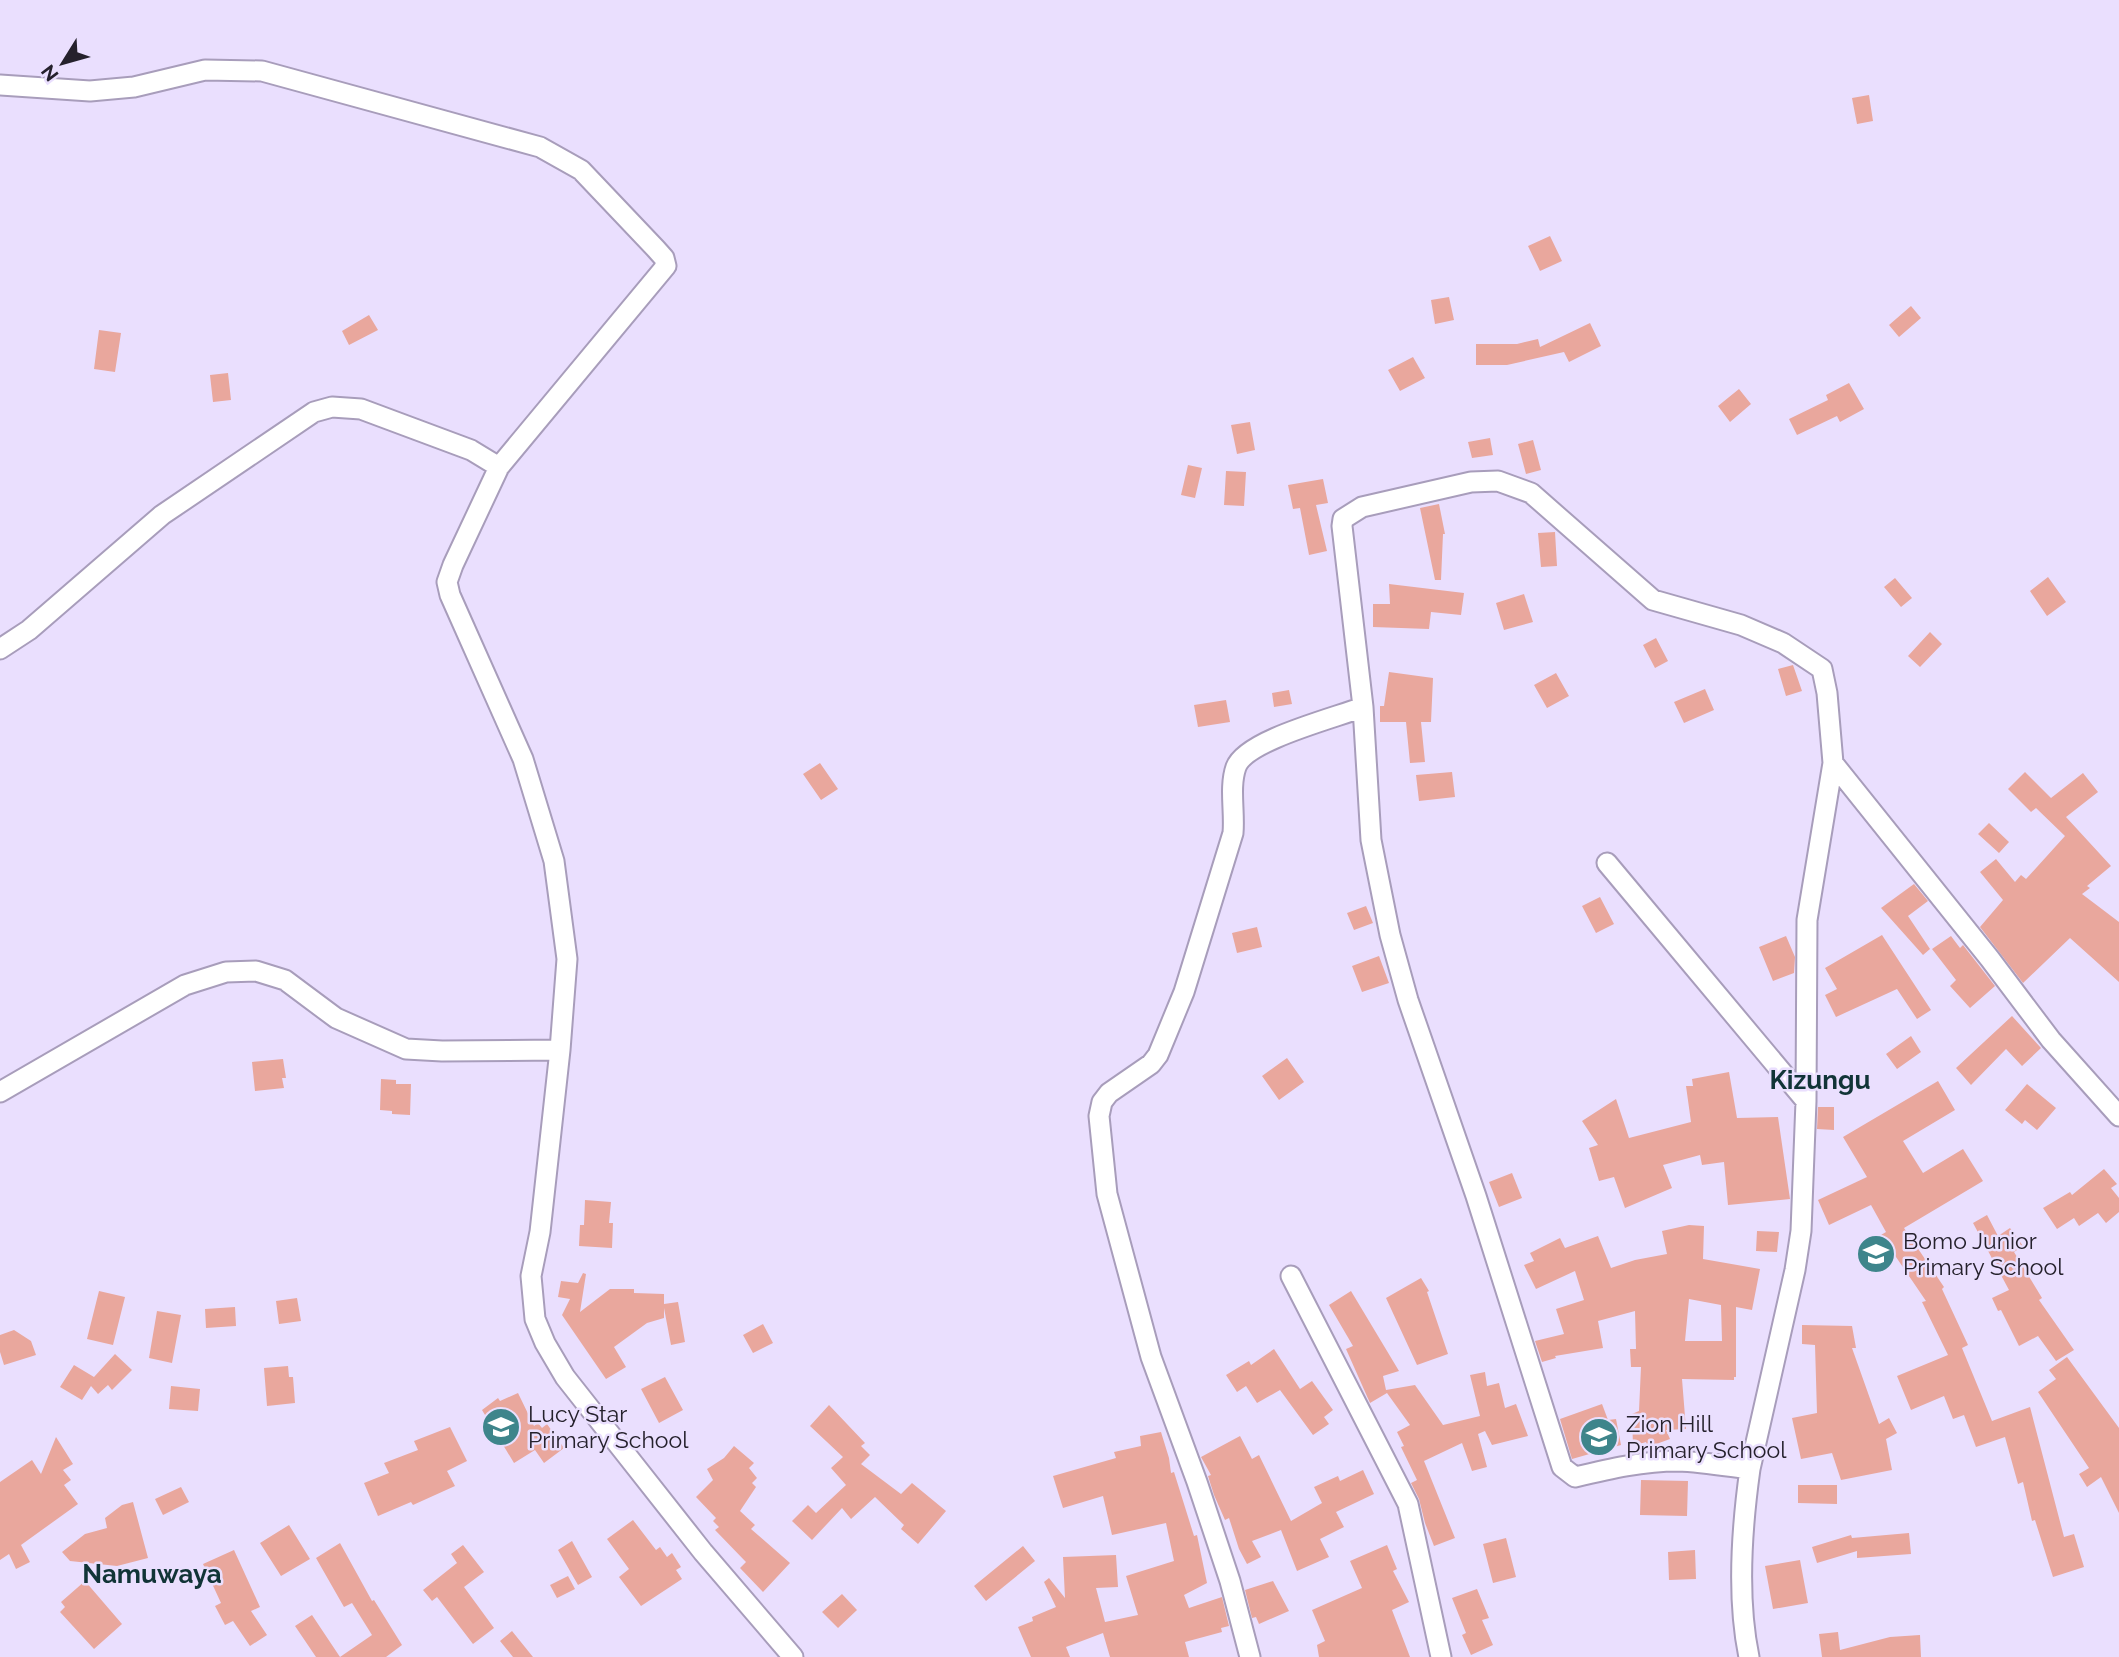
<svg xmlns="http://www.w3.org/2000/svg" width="2119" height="1657" font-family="Raleway,sans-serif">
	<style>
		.building { fill: #e9a79d; fill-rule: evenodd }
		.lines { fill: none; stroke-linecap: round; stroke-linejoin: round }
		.minor-casing { stroke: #a89dbb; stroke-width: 23 }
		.minor { stroke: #fff; stroke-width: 19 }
		.labels { text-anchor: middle; stroke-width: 5; stroke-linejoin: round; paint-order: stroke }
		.poi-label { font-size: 23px; fill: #25212c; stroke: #eadffe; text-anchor: start }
		.quarter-label { font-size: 26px; font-weight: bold; fill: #113437; stroke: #eadffe }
	</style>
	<rect width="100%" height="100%" fill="#eadffe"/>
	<path class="building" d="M 1869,95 L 1873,121 L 1857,124 L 1852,98 Z
		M 1550,236 L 1562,261 L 1540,271 L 1528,246 Z
		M 1449,297 L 1454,320 L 1435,324 L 1431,300 Z
		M 1911,306 L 1921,318 L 1899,337 L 1889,325 Z
		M 369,315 L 378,330 L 349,345 L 342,331 Z
		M 1590,323 L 1601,346 L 1569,362 L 1564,352 L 1507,365 L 1476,365 L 1476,344 L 1517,344 L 1538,339 L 1540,347 Z
		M 99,330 L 121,333 L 115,372 L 94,369 Z
		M 1413,357 L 1425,378 L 1400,391 L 1388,370 Z
		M 228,373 L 231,400 L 213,402 L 210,375 Z
		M 1849,383 L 1864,409 L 1840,422 L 1837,416 L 1797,435 L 1789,419 L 1828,400 L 1826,395 Z
		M 1739,389 L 1751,404 L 1730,422 L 1718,406 Z
		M 1250,422 L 1255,450 L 1237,454 L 1231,425 Z
		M 1490,438 L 1493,455 L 1472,458 L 1468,442 Z
		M 1533,440 L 1541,470 L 1526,474 L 1518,444 Z
		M 1188,465 L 1202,468 L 1195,498 L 1181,495 Z
		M 1226,471 L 1246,472 L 1244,506 L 1224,505 Z
		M 1323,479 L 1328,503 L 1316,505 L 1327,551 L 1309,555 L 1300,508 L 1293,509 L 1288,485 Z
		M 1439,504 L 1445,534 L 1443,534 L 1441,580 L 1435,580 L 1420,508 Z
		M 1555,532 L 1557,566 L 1541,567 L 1538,533 Z
		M 2048,577 L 2066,602 L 2047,616 L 2030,591 Z
		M 1895,578 L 1912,598 L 1901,607 L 1884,587 Z
		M 1389,584 L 1464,593 L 1461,615 L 1431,612 L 1429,629 L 1373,627 L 1373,604 L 1390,604 Z
		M 1524,594 L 1533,622 L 1504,630 L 1496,603 Z
		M 1930,632 L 1942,644 L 1920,667 L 1908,656 Z
		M 1656,638 L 1668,661 L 1655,668 L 1643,645 Z
		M 1793,665 L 1802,691 L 1786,696 L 1778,669 Z
		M 1389,672 L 1433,678 L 1431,722 L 1421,722 L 1425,762 L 1410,763 L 1406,722 L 1380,722 L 1380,706 L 1384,706 Z
		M 1556,673 L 1569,696 L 1547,708 L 1534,685 Z
		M 1705,689 L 1714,710 L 1684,723 L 1674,702 Z
		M 1289,690 L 1292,704 L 1274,707 L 1272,693 Z
		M 1226,700 L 1230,722 L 1198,727 L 1194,705 Z
		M 820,763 L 838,789 L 821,800 L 803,774 Z
		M 1452,772 L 1455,797 L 1419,801 L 1416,775 Z
		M 2025,772 L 2051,798 L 2083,773 L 2098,792 L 2066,817 L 2111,866 L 2087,886 L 2090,888 L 2082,894 L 2119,922 L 2119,982 L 2070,938 L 2023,983 L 1980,927 L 2003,900 L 1980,872 L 1996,859 L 2015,882 L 2021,875 L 2026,879 L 2065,836 L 2036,808 L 2031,812 L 2008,789 Z
		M 1989,823 L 2009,842 L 1999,853 L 1978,834 Z
		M 1914,884 L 1928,901 L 1908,916 L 1930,949 L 1923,955 L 1881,908 Z
		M 1600,897 L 1614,924 L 1596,933 L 1582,906 Z
		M 1366,906 L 1373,923 L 1354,930 L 1347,913 Z
		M 1257,927 L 1262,947 L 1237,953 L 1232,933 Z
		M 1882,935 L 1931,1010 L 1917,1019 L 1897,989 L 1836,1017 L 1825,995 L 1837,989 L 1825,968 Z
		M 1786,936 L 1795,957 L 1794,973 L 1773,981 L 1759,947 Z
		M 1951,936 L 1960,948 L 1963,945 L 1995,986 L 1970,1008 L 1950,986 L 1956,980 L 1932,949 Z
		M 1379,956 L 1389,983 L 1362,992 L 1352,966 Z
		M 2012,1016 L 2041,1048 L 2022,1066 L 2006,1049 L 1971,1085 L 1956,1068 Z
		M 1911,1036 L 1921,1052 L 1897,1069 L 1886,1054 Z
		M 1287,1058 L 1304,1082 L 1279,1100 L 1262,1076 Z
		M 283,1059 L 286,1078 L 282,1078 L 284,1088 L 255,1091 L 252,1062 Z
		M 1729,1072 L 1737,1118 L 1778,1117 L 1790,1199 L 1728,1205 L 1724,1162 L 1702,1165 L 1700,1155 L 1663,1165 L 1672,1188 L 1625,1208 L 1614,1177 L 1599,1181 L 1589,1148 L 1598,1145 L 1582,1121 L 1616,1099 L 1629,1138 L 1691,1122 L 1686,1086 L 1693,1086 L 1692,1079 Z
		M 381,1079 L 396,1080 L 396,1084 L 411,1084 L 410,1115 L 392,1114 L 392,1111 L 380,1110 Z
		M 1938,1081 L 1955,1110 L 1903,1141 L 1923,1173 L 1963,1149 L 1983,1181 L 1904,1228 L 1944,1287 L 1942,1289 L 1968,1345 L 1962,1348 L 1992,1421 L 2030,1407 L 2064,1537 L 2074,1534 L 2084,1567 L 2053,1577 L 2035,1520 L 2032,1521 L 2023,1482 L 2018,1484 L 2005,1437 L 1976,1447 L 1964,1415 L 1953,1419 L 1944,1396 L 1911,1410 L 1897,1376 L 1948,1355 L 1922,1302 L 1926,1301 L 1881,1235 L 1886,1232 L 1871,1205 L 1829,1225 L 1818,1200 L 1867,1177 L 1843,1137 Z
		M 2027,1084 L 2056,1108 L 2037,1130 L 2025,1120 L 2022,1124 L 2005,1110 Z
		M 1818,1107 L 1834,1107 L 1834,1130 L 1817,1129 Z
		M 2104,1169 L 2117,1184 L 2111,1188 L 2119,1198 L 2119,1212 L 2106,1223 L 2098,1213 L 2079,1226 L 2074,1218 L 2057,1229 L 2043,1208 L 2070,1192 L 2072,1195 Z
		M 1512,1173 L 1522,1198 L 1499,1207 L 1489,1182 Z
		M 585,1200 L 611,1202 L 609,1223 L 613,1223 L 612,1248 L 579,1246 L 580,1225 L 584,1225 Z
		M 1987,1215 L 1998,1236 L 2010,1228 L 2023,1246 L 2014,1252 L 2042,1298 L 2039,1300 L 2074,1350 L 2056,1361 L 2038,1336 L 2019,1346 L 2001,1310 L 1998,1311 L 1992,1298 L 2009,1290 L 1973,1223 Z
		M 1689,1225 L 1704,1226 L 1703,1259 L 1760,1269 L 1752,1310 L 1736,1307 L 1736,1377 L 1734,1377 L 1734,1380 L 1682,1379 L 1686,1429 L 1666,1430 L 1670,1439 L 1648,1447 L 1646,1442 L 1633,1446 L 1632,1414 L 1639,1411 L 1641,1367 L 1631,1367 L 1630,1349 L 1636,1349 L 1635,1311 L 1598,1321 L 1603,1348 L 1555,1356 L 1556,1358 L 1542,1362 L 1535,1341 L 1564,1334 L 1556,1309 L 1584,1300 L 1575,1271 L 1536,1289 L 1524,1265 L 1534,1261 L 1530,1253 L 1560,1238 L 1565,1248 L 1598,1236 L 1611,1268 L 1635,1260 L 1667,1254 L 1662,1231 ZM 1689,1299 L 1721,1305 L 1722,1341 L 1685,1341 Z
		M 1757,1231 L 1779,1232 L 1777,1252 L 1756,1251 Z
		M 583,1273 L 586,1274 L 580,1312 L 610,1289 L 634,1289 L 634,1293 L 664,1294 L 664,1304 L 678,1302 L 685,1342 L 671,1345 L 664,1308 L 664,1318 L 647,1323 L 614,1347 L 626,1367 L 606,1379 L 562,1315 L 570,1299 L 558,1297 L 561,1281 L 578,1283 Z
		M 1421,1278 L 1429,1291 L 1427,1292 L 1448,1354 L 1417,1365 L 1386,1298 Z
		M 99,1291 L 125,1297 L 113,1345 L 87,1339 Z
		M 1351,1291 L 1399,1371 L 1383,1376 L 1386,1390 L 1415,1385 L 1443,1425 L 1480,1416 L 1470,1375 L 1485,1372 L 1487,1386 L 1499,1383 L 1505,1408 L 1516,1404 L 1528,1436 L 1492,1445 L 1485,1431 L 1478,1434 L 1487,1467 L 1472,1471 L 1462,1443 L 1424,1461 L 1455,1538 L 1434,1546 L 1425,1523 L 1419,1499 L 1411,1483 L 1417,1480 L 1401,1447 L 1404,1446 L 1397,1432 L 1410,1425 L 1387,1393 L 1370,1403 L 1346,1349 L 1353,1346 L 1329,1305 Z
		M 297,1298 L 301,1321 L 279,1324 L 276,1301 Z
		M 235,1307 L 236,1326 L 206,1328 L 205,1309 Z
		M 157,1311 L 181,1315 L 172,1363 L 149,1358 Z
		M 763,1324 L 773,1343 L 753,1353 L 743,1335 Z
		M 1802,1325 L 1852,1326 L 1856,1348 L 1852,1348 L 1879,1424 L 1889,1418 L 1897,1433 L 1886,1439 L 1892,1470 L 1841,1480 L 1832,1453 L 1801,1459 L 1792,1418 L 1817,1413 L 1815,1345 L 1802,1344 Z
		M 14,1330 L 31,1341 L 36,1355 L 4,1365 L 0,1352 L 0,1335 Z
		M 1274,1349 L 1300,1389 L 1312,1381 L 1333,1410 L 1324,1417 L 1329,1424 L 1313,1435 L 1280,1390 L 1257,1403 L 1246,1386 L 1237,1392 L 1226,1375 L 1249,1361 L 1251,1365 Z
		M 115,1354 L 132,1370 L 112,1390 L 108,1385 L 98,1394 L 91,1386 L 82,1400 L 60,1387 L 74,1365 L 94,1377 Z
		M 2067,1357 L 2119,1428 L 2119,1513 L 2101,1477 L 2087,1487 L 2079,1474 L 2089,1468 L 2038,1392 L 2056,1379 L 2049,1370 Z
		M 288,1366 L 289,1377 L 293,1377 L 295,1403 L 267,1406 L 264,1368 Z
		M 665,1377 L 683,1410 L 659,1423 L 641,1389 Z
		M 171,1386 L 200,1389 L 198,1411 L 169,1409 Z
		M 518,1393 L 534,1426 L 538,1423 L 542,1428 L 547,1424 L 564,1448 L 544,1463 L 535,1450 L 514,1463 L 482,1410 L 498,1398 L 500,1401 Z
		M 1602,1404 L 1608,1420 L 1616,1419 L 1621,1445 L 1572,1459 L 1560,1419 Z
		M 829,1405 L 865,1443 L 861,1446 L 870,1455 L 861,1464 L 901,1494 L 912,1483 L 946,1511 L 918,1544 L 901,1529 L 904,1525 L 875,1497 L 851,1519 L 842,1508 L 812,1540 L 792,1521 L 808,1505 L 816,1513 L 846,1485 L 831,1468 L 843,1457 L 810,1426 Z
		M 450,1427 L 467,1461 L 447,1471 L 455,1486 L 413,1505 L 411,1502 L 378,1516 L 364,1483 L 389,1473 L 384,1463 L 418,1450 L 414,1441 Z
		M 1161,1432 L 1169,1458 L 1171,1473 L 1174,1472 L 1194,1536 L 1197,1535 L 1207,1583 L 1184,1595 L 1189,1608 L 1222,1597 L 1229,1626 L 1221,1628 L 1222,1632 L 1185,1642 L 1189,1657 L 1110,1657 L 1103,1633 L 1066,1647 L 1070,1657 L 1031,1657 L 1018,1627 L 1033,1621 L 1032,1617 L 1056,1607 L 1044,1582 L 1049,1578 L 1065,1598 L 1063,1557 L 1116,1555 L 1118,1587 L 1096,1588 L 1105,1622 L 1138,1615 L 1126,1576 L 1174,1561 L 1166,1523 L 1112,1535 L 1103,1496 L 1063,1508 L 1053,1476 L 1116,1458 L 1114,1452 L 1141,1446 L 1140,1436 Z
		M 1240,1436 L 1252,1459 L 1259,1455 L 1291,1521 L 1322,1503 L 1314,1487 L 1338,1476 L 1340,1481 L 1363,1470 L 1374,1494 L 1336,1512 L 1344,1527 L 1320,1539 L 1329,1557 L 1297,1571 L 1281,1530 L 1252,1541 L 1261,1557 L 1247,1564 L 1239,1549 L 1229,1518 L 1225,1520 L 1214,1495 L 1208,1476 L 1211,1475 L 1201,1457 Z
		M 56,1437 L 73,1464 L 63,1470 L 71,1480 L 64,1485 L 78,1504 L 21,1545 L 30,1562 L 16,1569 L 9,1554 L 0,1560 L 0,1482 L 32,1460 L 41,1474 Z
		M 734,1446 L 754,1463 L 749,1468 L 757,1478 L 752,1483 L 756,1487 L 740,1511 L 755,1525 L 751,1529 L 790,1563 L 763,1592 L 740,1568 L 746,1562 L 715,1530 L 719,1527 L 713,1521 L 716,1518 L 696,1497 L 713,1480 L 707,1469 L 724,1458 Z
		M 1641,1480 L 1688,1481 L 1687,1516 L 1640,1515 Z
		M 1798,1485 L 1837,1485 L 1837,1504 L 1798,1503 Z
		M 181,1487 L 189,1502 L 163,1515 L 155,1499 Z
		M 133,1502 L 148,1558 L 117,1566 L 70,1561 L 62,1552 L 85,1534 L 107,1528 L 105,1518 L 122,1505 Z
		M 633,1520 L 656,1550 L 660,1547 L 667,1557 L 672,1553 L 681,1567 L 676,1570 L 682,1579 L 641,1606 L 619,1577 L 629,1569 L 607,1539 Z
		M 289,1525 L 310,1559 L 281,1576 L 260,1543 Z
		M 1909,1533 L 1911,1554 L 1857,1558 L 1857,1551 L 1817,1563 L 1812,1547 L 1851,1535 L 1852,1538 Z
		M 1506,1538 L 1516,1577 L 1493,1583 L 1483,1544 Z
		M 572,1541 L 592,1577 L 578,1585 L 558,1550 Z
		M 340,1543 L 372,1601 L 374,1600 L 402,1645 L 386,1657 L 340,1657 L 372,1635 L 352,1603 L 344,1607 L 316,1558 Z
		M 463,1545 L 484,1572 L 464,1587 L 494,1628 L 473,1644 L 437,1597 L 432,1601 L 423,1590 L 457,1563 L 451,1554 Z
		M 1387,1545 L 1397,1569 L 1393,1571 L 1409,1602 L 1392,1610 L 1410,1657 L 1319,1657 L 1317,1645 L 1325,1641 L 1312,1610 L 1362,1588 L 1350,1561 Z
		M 1023,1546 L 1035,1561 L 986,1601 L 974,1586 Z
		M 234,1550 L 260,1607 L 251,1611 L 267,1635 L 250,1646 L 233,1621 L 225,1625 L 215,1606 L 221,1603 L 203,1564 Z
		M 1695,1550 L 1696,1579 L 1669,1580 L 1668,1552 Z
		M 1800,1560 L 1808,1603 L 1773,1609 L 1765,1566 Z
		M 568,1576 L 575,1589 L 557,1598 L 550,1585 Z
		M 85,1581 L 122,1624 L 94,1649 L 60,1612 L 65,1607 L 61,1602 Z
		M 1273,1581 L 1289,1611 L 1259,1624 L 1256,1617 L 1252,1618 L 1245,1590 Z
		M 1477,1589 L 1489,1618 L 1482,1620 L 1493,1645 L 1471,1655 L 1462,1635 L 1466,1633 L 1452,1598 Z
		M 842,1594 L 857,1610 L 838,1628 L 822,1612 Z
		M 312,1615 L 340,1657 L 316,1657 L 295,1626 Z
		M 512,1631 L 533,1657 L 513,1657 L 500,1641 Z
		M 1838,1632 L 1840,1650 L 1890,1637 L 1920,1635 L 1921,1657 L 1822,1657 L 1819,1634 Z"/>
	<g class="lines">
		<defs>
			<path id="minor" d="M 0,85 L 90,91 L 134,87 L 205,70 L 262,71 L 540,147 L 581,170 L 656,249 L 664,258 L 666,266 L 499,467
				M 0,649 L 29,630 L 162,515 L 314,412 L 332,407 L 361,409 L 471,450 L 499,467 L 453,565 L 447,582 L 450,595 L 523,759 L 554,861 L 567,959 L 560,1050 L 540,1232 L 531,1276 L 535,1319 L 545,1343 L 565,1377 L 703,1552 L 793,1657
				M 1833,763 L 1990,959 L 2051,1040 L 2119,1116
				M 1607,863 L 1806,1101
				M 0,1092 L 185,985 L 226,972 L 256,971 L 285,980 L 336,1018 L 406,1049 L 442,1051 L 560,1050
				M 1291,1276 L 1408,1504 L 1441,1657
				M 1250,1657 L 1230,1581 L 1197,1482 L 1151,1357 L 1107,1194 L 1099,1116 L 1102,1102 L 1109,1093 L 1151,1064 L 1158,1055 L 1184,992 L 1233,833 C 1235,812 1229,787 1236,767 C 1246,740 1335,718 1363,707
				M 1749,1657 C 1737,1600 1742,1526 1750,1469 C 1726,1466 1702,1462 1678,1461 C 1643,1461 1609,1469 1575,1477 L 1562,1467 L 1476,1196 L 1408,1000 L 1390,935 L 1371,840 L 1363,707 L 1342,526 L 1343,519 L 1362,507 L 1471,482 L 1498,481 L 1531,493 L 1653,600 L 1741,625 L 1783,643 L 1822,669 L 1827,693 L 1833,763 L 1807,920 L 1806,1101 L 1801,1231 L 1795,1270 L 1750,1469"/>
		</defs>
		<use href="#minor" class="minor-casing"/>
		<use href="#minor" class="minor"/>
	</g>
	<defs>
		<symbol id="school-disc" viewBox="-11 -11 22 22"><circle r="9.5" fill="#3e858b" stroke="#eadffe"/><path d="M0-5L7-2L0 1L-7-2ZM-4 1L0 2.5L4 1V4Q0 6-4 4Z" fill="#fff"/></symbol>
	</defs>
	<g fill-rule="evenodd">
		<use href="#school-disc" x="1854" y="1232" width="44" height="44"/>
		<use href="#school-disc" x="479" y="1405" width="44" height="44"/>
		<use href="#school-disc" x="1577" y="1415" width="44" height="44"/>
	</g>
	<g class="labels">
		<g class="poi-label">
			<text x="1903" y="1249">Bomo Junior<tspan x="1903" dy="26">Primary School</tspan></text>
			<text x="528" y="1422">Lucy Star<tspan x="528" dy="26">Primary School</tspan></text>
			<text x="1626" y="1432">Zion Hill<tspan x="1626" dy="26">Primary School</tspan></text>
		</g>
		<g class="quarter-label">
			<text x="1820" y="1089">Kizungu</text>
			<text x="152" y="1583">Namuwaya</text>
		</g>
	</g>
	<g transform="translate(63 63) rotate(233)" stroke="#eadffe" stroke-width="5" paint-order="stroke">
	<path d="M0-5L12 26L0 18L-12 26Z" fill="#25212c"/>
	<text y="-10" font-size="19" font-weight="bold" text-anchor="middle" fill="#25212c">N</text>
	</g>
</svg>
